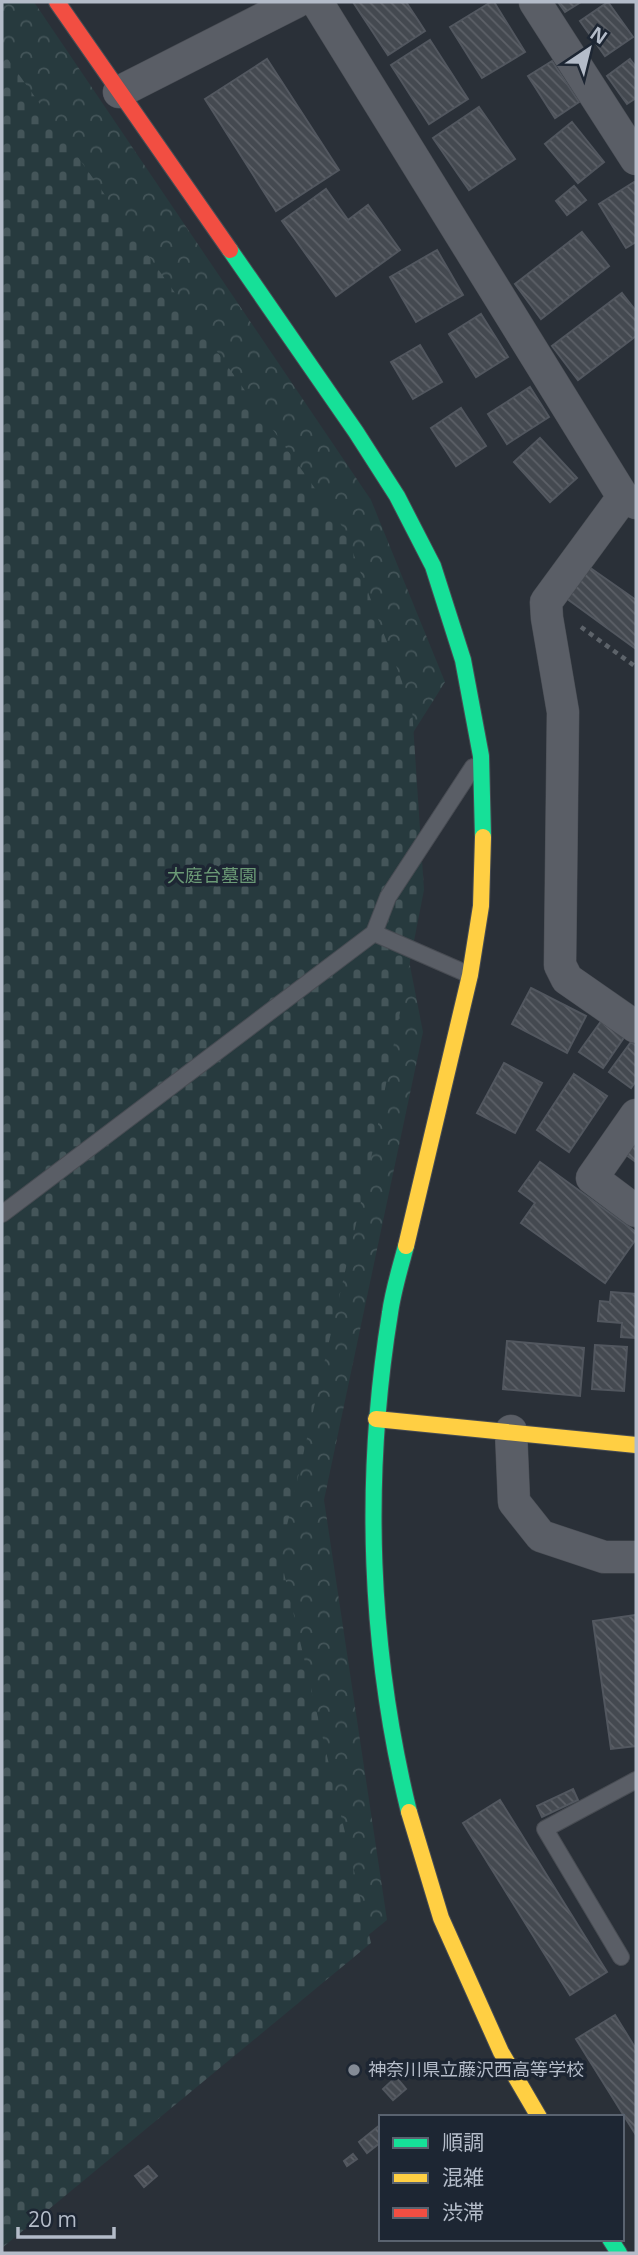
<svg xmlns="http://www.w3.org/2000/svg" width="638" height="2255" font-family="'Open Sans','Noto Sans JP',sans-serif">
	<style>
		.forest { fill: url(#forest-crowns) }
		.cemetery { fill: url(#cemetery-stones) }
		.building { fill: url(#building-back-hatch); stroke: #52575f; stroke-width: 2 }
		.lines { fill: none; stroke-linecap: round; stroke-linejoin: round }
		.lane-casing { stroke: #484c53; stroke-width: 18 }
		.street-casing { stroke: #484c53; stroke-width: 33 }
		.fast-casing { stroke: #484c53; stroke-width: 18 }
		.slow-casing { stroke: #484c53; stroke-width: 18 }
		.jam-casing { stroke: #484c53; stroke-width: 18 }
		.path { stroke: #5d636a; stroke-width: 4.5; stroke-dasharray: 5 5; stroke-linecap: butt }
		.lane { stroke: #5a5e66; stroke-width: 16 }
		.street { stroke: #5a5e66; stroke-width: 32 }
		.fast { stroke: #16e098; stroke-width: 16 }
		.slow { stroke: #ffcf43; stroke-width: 16 }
		.jam { stroke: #f24e42; stroke-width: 16 }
		.poi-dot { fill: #848b96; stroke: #1d2633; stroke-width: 2.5 }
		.labels { text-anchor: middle; stroke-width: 7; stroke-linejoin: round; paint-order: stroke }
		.park-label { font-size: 18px; fill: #6b9a76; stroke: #1d2633 }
		.poi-label { font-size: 18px; fill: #b4bcc9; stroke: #1d2633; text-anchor: start }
	</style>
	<defs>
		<pattern id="forest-crowns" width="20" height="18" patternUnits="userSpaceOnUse" patternTransform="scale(1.75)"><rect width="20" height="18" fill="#273a3e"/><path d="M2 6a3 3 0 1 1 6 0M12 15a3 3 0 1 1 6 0" fill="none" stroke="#445559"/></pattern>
		<pattern id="cemetery-stones" width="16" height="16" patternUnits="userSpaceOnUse" patternTransform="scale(1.75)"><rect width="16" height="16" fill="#273a3e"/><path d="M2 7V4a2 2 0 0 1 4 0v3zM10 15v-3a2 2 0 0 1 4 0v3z" fill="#445559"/></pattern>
		<pattern id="building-back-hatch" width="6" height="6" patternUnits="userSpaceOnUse" patternTransform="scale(1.75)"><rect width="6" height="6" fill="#444950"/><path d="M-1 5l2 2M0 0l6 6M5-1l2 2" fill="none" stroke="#5d6168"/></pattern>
	</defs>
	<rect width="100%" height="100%" fill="#2a3038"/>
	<path class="forest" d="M 2,2 L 34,2 L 371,500 L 445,682 L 365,809 L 401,920 L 423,1032 L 324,1500 L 387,1920 L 2,2232 Z"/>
	<path class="cemetery" d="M 2,51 L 344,529 L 412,708 L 424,890 L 374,1145 L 280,1556 L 371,1943 L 2,2248 Z"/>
	<path class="building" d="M 353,2 L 406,2 L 425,31 L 388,55 Z
		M 491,2 L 494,2 L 525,52 L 482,78 L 450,27 Z
		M 558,2 L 581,2 L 565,12 Z
		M 608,2 L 633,37 L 605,56 L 580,21 Z
		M 430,40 L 468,99 L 429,124 L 391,65 Z
		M 267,59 L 339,170 L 276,211 L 205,99 Z
		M 630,59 L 636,67 L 636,98 L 627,104 L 607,76 Z
		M 552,61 L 579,102 L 555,118 L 528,76 Z
		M 479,107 L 515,159 L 469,190 L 433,138 Z
		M 572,122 L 604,162 L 578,183 L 545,144 Z
		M 634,182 L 636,185 L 636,242 L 626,248 L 599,204 Z
		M 574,186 L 586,200 L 567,215 L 556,201 Z
		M 326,189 L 348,220 L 368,205 L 400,250 L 336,296 L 282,221 Z
		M 582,232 L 609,266 L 541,319 L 515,284 Z
		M 437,250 L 463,295 L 416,322 L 390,277 Z
		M 622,293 L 636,311 L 636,336 L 578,380 L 552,346 Z
		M 481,314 L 508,357 L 476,377 L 449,334 Z
		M 420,345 L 442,382 L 413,399 L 391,362 Z
		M 530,387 L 549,417 L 507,444 L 488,414 Z
		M 461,408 L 486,446 L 456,466 L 431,428 Z
		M 540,438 L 577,478 L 550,502 L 514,462 Z
		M 589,567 L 636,600 L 636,649 L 566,598 Z
		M 531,988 L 586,1016 L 567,1053 L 512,1024 Z
		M 602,1020 L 625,1036 L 603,1068 L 579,1052 Z
		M 631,1042 L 636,1046 L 636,1081 L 631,1088 L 609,1072 Z
		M 504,1063 L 542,1083 L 515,1133 L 477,1113 Z
		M 574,1074 L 607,1096 L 569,1152 L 537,1130 Z
		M 636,1129 L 636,1162 L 622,1152 Z
		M 540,1162 L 636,1232 L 636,1239 L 605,1283 L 521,1223 L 535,1203 L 519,1191 Z
		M 611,1292 L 636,1294 L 636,1338 L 621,1337 L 622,1323 L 598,1321 L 600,1301 L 610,1302 Z
		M 507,1341 L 584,1348 L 580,1396 L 503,1389 Z
		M 595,1345 L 627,1347 L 624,1391 L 592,1389 Z
		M 636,1615 L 636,1746 L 611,1749 L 593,1621 Z
		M 573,1789 L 578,1800 L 542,1817 L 537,1806 Z
		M 500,1800 L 607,1972 L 570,1995 L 463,1823 Z
		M 615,2015 L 636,2049 L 636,2135 L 576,2039 Z
		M 396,2077 L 406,2089 L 393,2100 L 383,2089 Z
		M 380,2125 L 381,2142 L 367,2153 L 359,2142 Z
		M 353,2154 L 357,2159 L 347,2166 L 344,2161 Z
		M 148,2166 L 157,2176 L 144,2187 L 135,2176 Z"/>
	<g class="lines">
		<defs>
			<path id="lane" d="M 374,933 L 470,975
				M 2,1214 L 374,933 L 388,897 L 473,767
				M 621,1957 L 545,1829 L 636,1780"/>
			<path id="street" d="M 317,2 L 623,497 L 636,503
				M 535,2 L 636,159
				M 119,92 L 296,2
				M 623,497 L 546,602 L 547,618 L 563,712 L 560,965 L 567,979 L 636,1027
				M 636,1115 L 592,1178 L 636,1211
				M 511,1431 L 514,1502 L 541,1536 L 604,1557 L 636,1557"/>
			<path id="fast" d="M 230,250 L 356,432 L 397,496 L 433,566 L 463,660 L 481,756 L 483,837
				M 406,1246 C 400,1268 393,1291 390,1313 C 363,1479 369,1649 409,1812
				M 610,2239 L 619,2253"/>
			<path id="slow" d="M 406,1246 L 470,975 L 481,906 L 483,837
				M 376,1419 L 636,1445
				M 409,1812 L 441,1918 L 501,2052 L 539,2117"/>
			<path id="jam" d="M 57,2 L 230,250"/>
		</defs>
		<use href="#lane" class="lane-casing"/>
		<use href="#street" class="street-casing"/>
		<use href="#fast" class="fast-casing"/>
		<use href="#slow" class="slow-casing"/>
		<use href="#jam" class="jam-casing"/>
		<path class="path" d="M 581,627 L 636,667"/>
		<use href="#lane" class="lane"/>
		<use href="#street" class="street"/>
		<use href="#fast" class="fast"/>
		<use href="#slow" class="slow"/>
		<use href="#jam" class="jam"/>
	</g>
	<circle class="poi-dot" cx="354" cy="2070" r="7"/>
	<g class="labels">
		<g class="park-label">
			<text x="212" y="882">大庭台墓園</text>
		</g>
		<g class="poi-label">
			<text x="368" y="2076">神奈川県立藤沢西高等学校</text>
		</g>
	</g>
	<rect width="638" height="2255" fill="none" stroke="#b4bcc9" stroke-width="7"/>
	<rect x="379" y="2115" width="245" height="126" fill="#1d2633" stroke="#59626f" stroke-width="2"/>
	<rect x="393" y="2138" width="35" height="10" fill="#16e098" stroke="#59626f" stroke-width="2"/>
	<text x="442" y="2150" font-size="21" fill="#b4bcc9">順調</text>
	<rect x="393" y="2173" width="35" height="10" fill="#ffcf43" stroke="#59626f" stroke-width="2"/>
	<text x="442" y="2185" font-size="21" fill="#b4bcc9">混雑</text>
	<rect x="393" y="2208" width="35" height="10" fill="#f24e42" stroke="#59626f" stroke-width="2"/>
	<text x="442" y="2220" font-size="21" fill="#b4bcc9">渋滞</text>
	<g transform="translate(589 49) rotate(35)" stroke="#1d2633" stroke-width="5" paint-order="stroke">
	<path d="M0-5L12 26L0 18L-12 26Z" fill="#b4bcc9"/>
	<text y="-10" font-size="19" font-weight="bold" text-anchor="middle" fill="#b4bcc9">N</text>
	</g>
	<path d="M18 2227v10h96v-10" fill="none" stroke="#b4bcc9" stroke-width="3.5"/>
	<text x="28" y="2227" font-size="21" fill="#b4bcc9" stroke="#1d2633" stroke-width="5" paint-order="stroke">20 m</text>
</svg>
